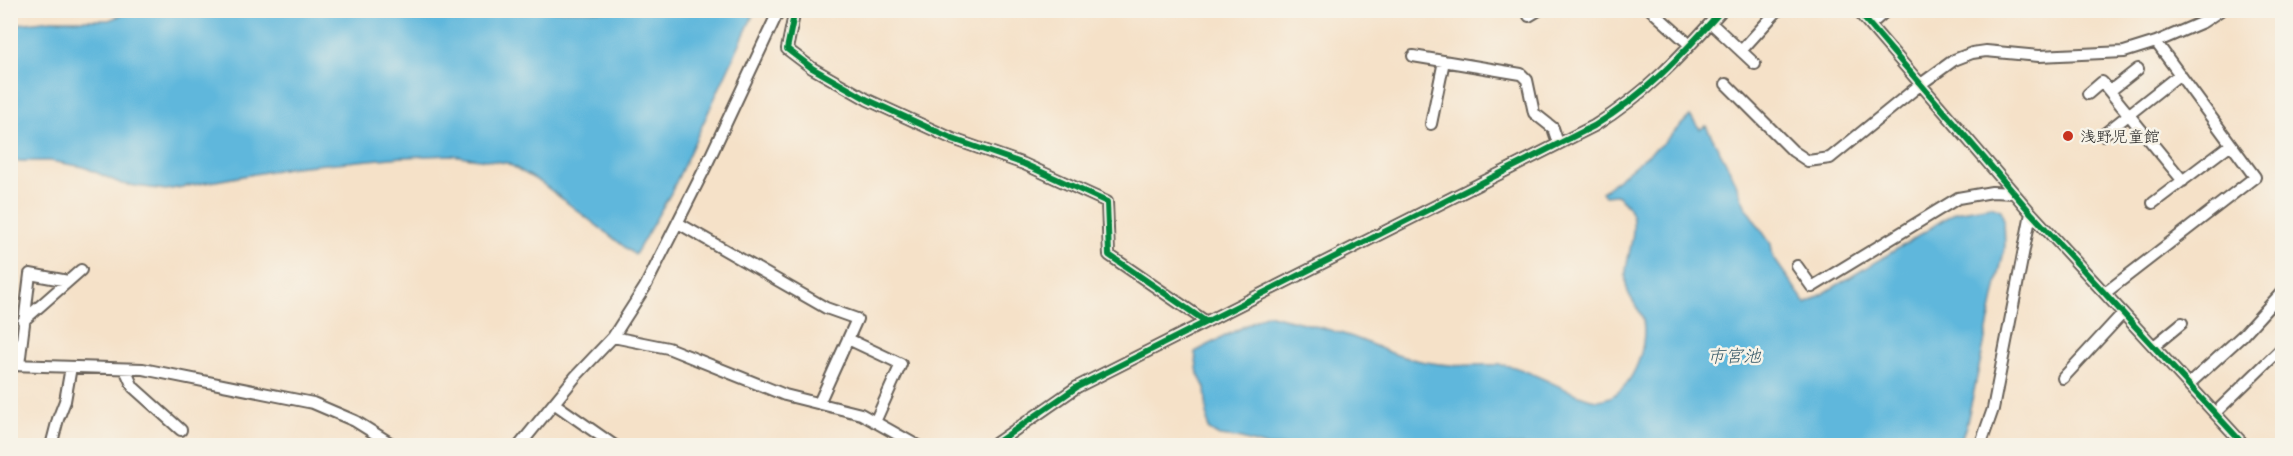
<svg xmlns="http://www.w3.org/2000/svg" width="2293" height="456" font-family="'Comic Neue','Klee One',sans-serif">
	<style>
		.water { fill: #5fb7dc; stroke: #3e6a7c; stroke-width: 1.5 }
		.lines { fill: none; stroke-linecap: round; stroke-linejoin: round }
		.minor-casing { stroke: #686158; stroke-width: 14 }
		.minor { stroke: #fff; stroke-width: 10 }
		.cycleway-casing { stroke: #f7f3e8; stroke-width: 10 }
		.cycleway { stroke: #00873e; stroke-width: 6 }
		.poi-dot { fill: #c8321e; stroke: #f7f3e8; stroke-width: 2 }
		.labels { text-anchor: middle; stroke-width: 5; stroke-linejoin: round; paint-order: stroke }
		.poi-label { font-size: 16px; fill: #1c1c1c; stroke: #f7f3e8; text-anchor: start }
		.water-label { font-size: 18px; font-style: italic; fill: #375a69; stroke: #f7f3e8 }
	</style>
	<rect width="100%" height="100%" fill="#f7f3e8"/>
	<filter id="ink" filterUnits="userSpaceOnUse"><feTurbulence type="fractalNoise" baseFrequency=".0167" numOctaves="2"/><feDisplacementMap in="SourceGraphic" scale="12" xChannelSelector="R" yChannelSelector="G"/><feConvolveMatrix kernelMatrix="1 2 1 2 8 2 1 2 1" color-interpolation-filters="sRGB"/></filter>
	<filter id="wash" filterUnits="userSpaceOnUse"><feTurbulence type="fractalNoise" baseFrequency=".008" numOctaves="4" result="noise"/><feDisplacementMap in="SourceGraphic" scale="24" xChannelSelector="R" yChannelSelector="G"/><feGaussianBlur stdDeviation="1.35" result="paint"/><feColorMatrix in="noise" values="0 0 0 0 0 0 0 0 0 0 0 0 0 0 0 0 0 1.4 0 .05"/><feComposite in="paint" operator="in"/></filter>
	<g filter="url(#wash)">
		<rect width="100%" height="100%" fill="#f5e1c8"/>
		<path class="water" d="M 132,11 L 132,10 L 755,11 L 671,193 L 635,255 L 540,182 L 507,163 L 451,155 L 402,157 L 293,167 L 166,190 L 122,184 L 84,167 L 50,161 L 11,161 L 11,25 L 52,20 L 109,20 Z
			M 1690,116 L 1700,129 L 1706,126 L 1732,174 L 1746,208 L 1771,244 L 1773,257 L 1806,304 L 1912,240 L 1955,212 L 1991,206 L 2001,210 L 2004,220 L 2005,246 L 1974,391 L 1966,426 L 1959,445 L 1266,446 L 1238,438 L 1219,436 L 1208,429 L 1205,388 L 1198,374 L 1195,352 L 1267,314 C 1293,321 1320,326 1346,335 C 1364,340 1380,349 1397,355 C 1413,360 1434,364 1451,365 C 1470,366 1491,363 1510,366 C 1534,371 1582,401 1599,400 C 1632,396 1648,348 1643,320 C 1640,309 1632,302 1628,292 C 1616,262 1654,219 1616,195 L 1605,196 L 1602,192 L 1664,142 Z"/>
	</g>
	<g filter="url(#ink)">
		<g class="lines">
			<defs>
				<path id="minor" d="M 795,10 L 787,49 L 812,68 L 868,100 L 953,139 L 1024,164 L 1107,202 L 1109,255 L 1205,321
					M 1651,10 L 1690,45
					M 1857,10 L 2031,213 L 2245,446
					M 1529,16 L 1539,10
					M 1711,23 L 1755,64
					M 1870,25 L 1887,10
					M 1741,51 L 1778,10
					M 1413,56 L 1521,74 L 1527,80 L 1534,113 L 1553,128 L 1558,143
					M 1726,84 L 1793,151 L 1808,161 L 1830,158 L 1921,84 L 1954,60 L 1972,53 L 1986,51 L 2039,56 L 2124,52 L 2156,42 L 2203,22 L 2221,10
					M 2110,91 L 2138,69
					M 2088,94 L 2102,82 L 2183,181
					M 1431,124 L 1444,61
					M 2103,135 L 2180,74
					M 2153,203 L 2231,144
					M 678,223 L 826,308 L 857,319 L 819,403
					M 1797,266 L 1812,287 L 1958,198 L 1992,192 L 2014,193
					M 2105,293 L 2255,177 L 2156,42
					M 23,321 L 81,270
					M 613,337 L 668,348 L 785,395 L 861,414 L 918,446
					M 848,339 L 901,364 L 875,422
					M 2154,346 L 2182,323
					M 10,365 L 143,369 L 313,403 L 355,421 L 395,446
					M 19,365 L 30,274 L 68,281
					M 125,369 L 133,387 L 181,430
					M 2063,378 L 2123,313
					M 2189,384 L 2243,335 L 2282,292
					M 555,404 L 615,446
					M 2215,413 L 2282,348
					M 51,446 L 58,419 L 65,401 L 71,367
					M 519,446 L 576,376 L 613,337 L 645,287 L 705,168 L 779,10
					M 992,446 L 1077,387 L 1594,126 C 1646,94 1681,56 1722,10
					M 1980,446 L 1993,409 L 2031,213"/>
			</defs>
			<use href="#minor" class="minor-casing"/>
			<use href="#minor" class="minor"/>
			<defs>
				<path id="cycleway" d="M 795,10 L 787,49 L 812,68 L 868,100 L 953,139 L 1024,164 L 1107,202 L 1109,255 L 1205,321
					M 1857,10 L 2031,213 L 2245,446
					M 992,446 L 1077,387 L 1594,126 C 1646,94 1681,56 1722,10"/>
			</defs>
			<use href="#cycleway" class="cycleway-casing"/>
			<use href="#cycleway" class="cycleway"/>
		</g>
	</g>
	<circle class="poi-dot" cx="2068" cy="136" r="6"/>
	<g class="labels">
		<g class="poi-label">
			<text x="2080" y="142">浅野児童館</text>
		</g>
		<g class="water-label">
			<text x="1734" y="362">市宮池</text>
		</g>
	</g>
	<rect width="2293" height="456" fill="none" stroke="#f7f3e8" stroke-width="36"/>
</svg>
